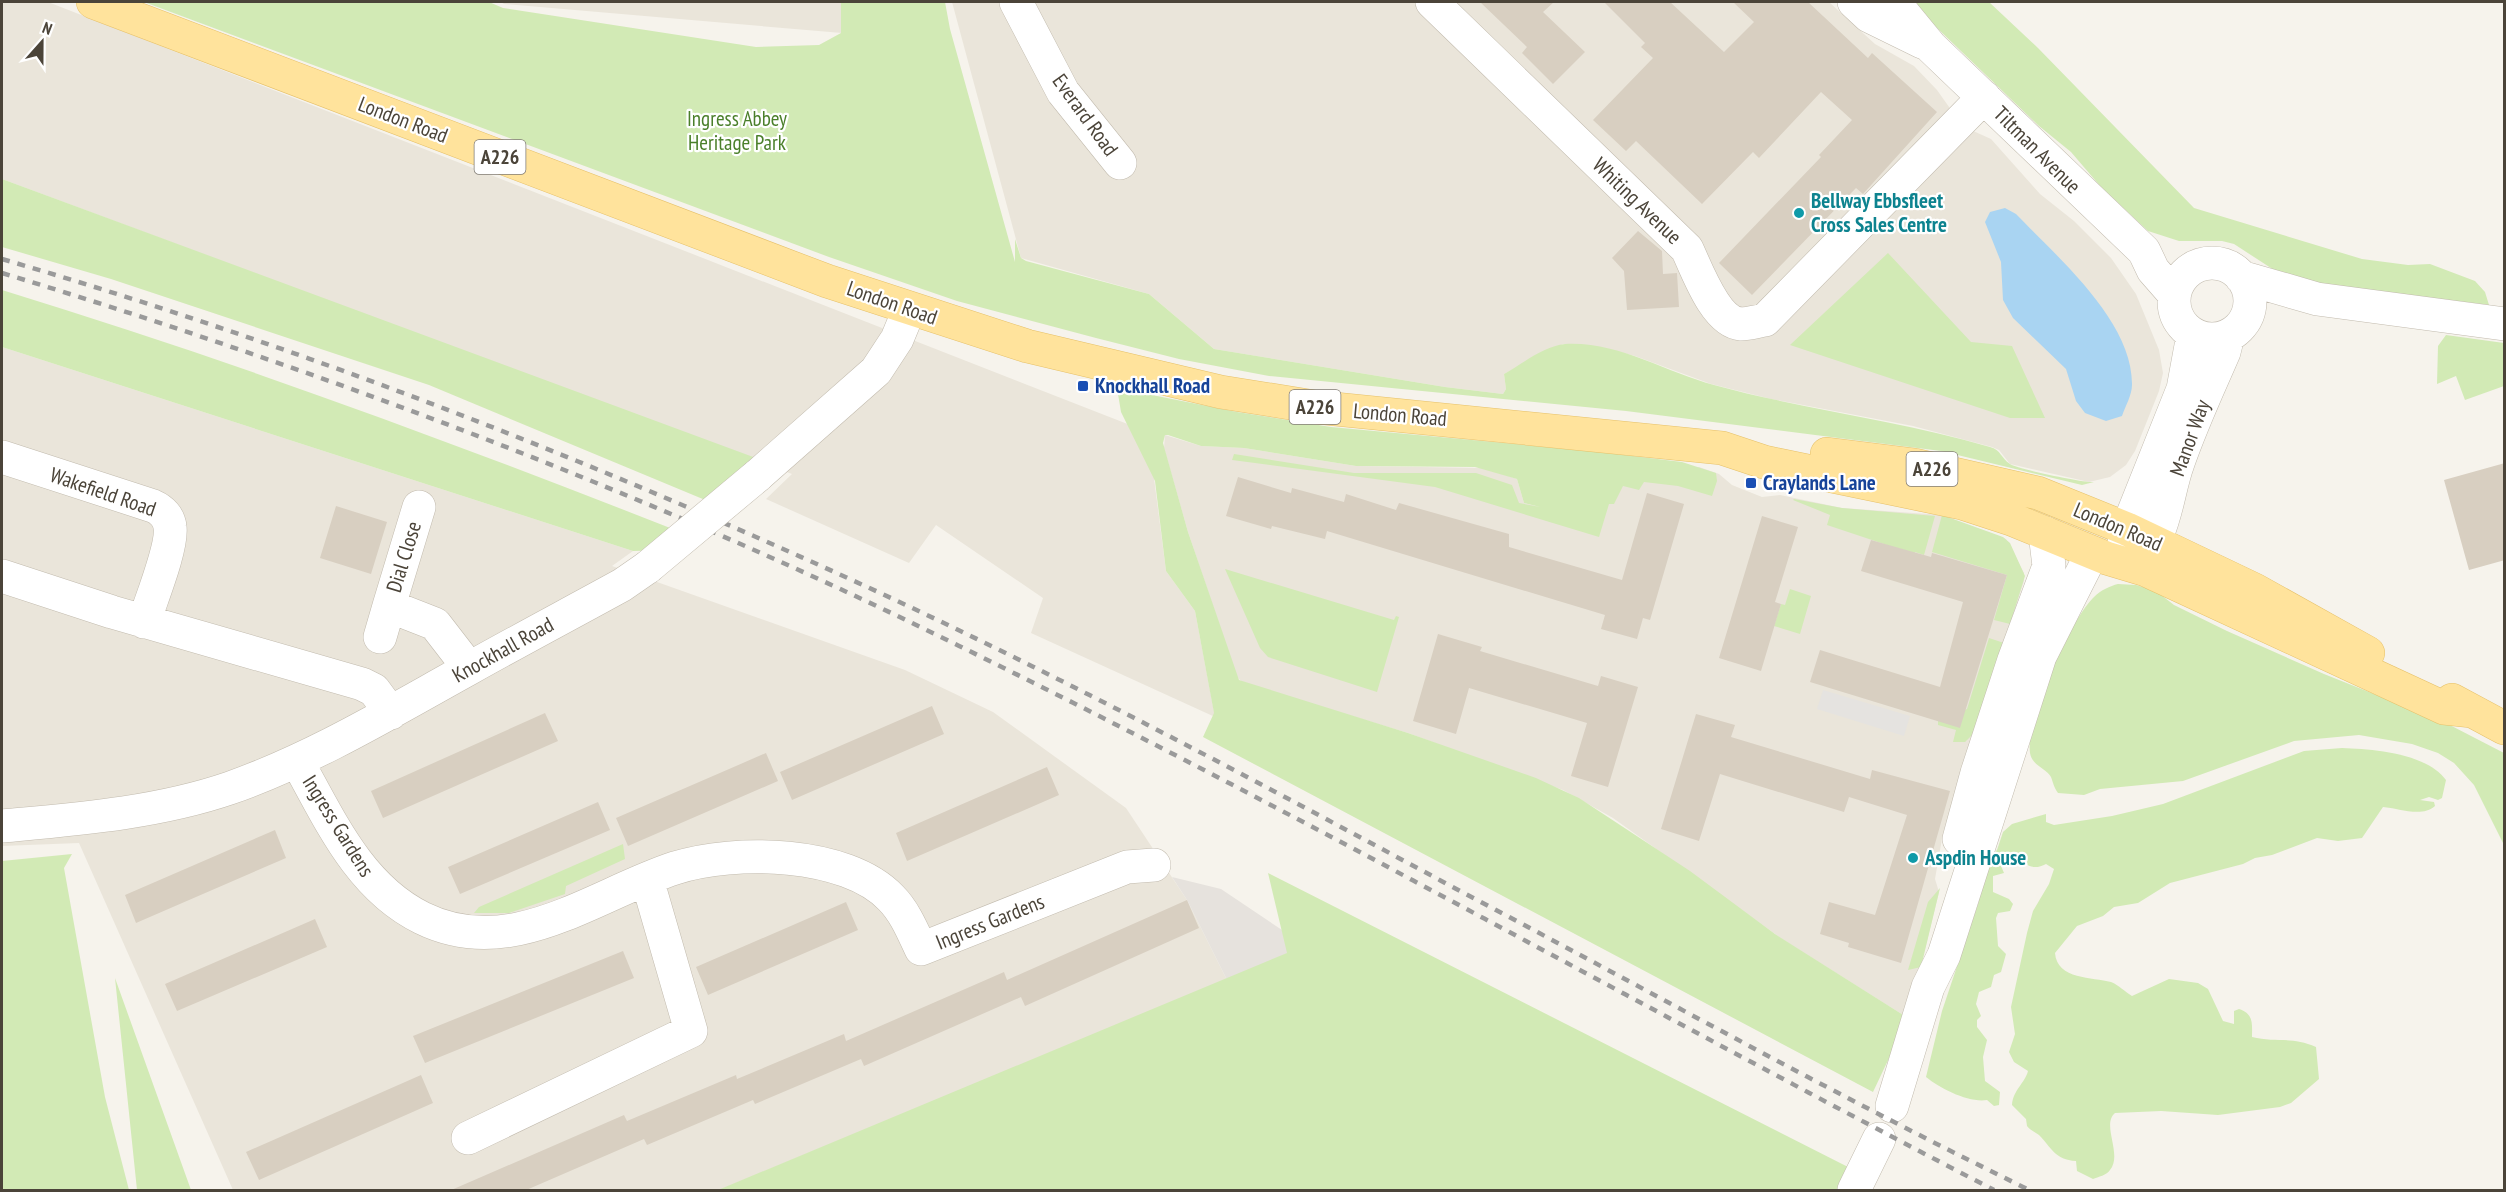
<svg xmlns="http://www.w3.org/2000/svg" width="2506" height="1192" font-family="'PT Sans Narrow',sans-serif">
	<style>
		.residential { fill: #eae5da }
		.industrial { fill: #e6e2dd }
		.green { fill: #d2eab5 }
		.parking { fill: #e5e3e0 }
		.water { fill: #a9d4f2 }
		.building { fill: #d8cfc1 }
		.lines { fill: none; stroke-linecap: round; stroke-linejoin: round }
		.minor-casing { stroke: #c2bbae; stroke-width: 34 }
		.primary-casing { stroke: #e6c16a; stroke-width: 34 }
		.minor { stroke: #fff; stroke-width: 33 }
		.primary { stroke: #ffe39c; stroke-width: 33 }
		.rail { stroke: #9a9a9a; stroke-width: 4.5; stroke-dasharray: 8 8; stroke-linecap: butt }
		.minor-bridge-casing { stroke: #c2bbae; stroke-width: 34; stroke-linecap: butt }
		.minor-bridge { stroke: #fff; stroke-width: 33 }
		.culture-dot { fill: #0f9aa8; stroke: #fff; stroke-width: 2 }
		.transit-dot { fill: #1a4fb4; stroke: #fff; stroke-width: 2 }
		.labels { text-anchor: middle; stroke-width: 4.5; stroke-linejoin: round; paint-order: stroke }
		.shield { fill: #fff; stroke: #817c74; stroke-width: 1.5 }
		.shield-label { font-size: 20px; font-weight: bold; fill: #4b4439 }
		.street-label { font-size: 21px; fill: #4b4439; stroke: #fff }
		.park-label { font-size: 21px; fill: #4a7f2a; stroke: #fff }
		.culture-label { font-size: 21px; font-weight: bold; fill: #0d838f; stroke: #fff; text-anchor: start }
		.transit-label { font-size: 21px; font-weight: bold; fill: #164399; stroke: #fff; text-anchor: start }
	</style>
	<rect width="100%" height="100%" fill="#f6f3ec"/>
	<path class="residential" d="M 2,2 L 48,2 L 1148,432 L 1166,571 L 1195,611 L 1215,717 L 1031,633 L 1043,598 L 936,525 L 909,563 L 766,499 L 792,474 L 2,179 Z
		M 501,2 L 841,2 L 842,33 L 504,4 Z
		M 952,2 L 1829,2 L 1875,44 L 1914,66 L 1937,90 L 1954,114 L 1971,130 L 1991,139 L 2040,194 L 2074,221 L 2111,258 L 2136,294 L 2159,350 L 2163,373 L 2159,391 L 2135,451 L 2126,465 L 2110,477 L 2089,482 L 2010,464 L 1999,450 L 1992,447 L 1913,426 L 1771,399 L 1711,384 L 1635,356 L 1604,348 L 1563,344 L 1504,374 L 1506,389 L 1503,394 L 1445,387 L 1214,349 L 1149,294 L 1021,258 Z
		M 2,347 L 633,551 L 612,566 L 905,670 L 993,712 L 1126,808 L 1187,900 L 1227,980 L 719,1190 L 233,1190 L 79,843 L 2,846 Z
		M 1165,435 L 1201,446 L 1244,448 L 1356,466 L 1485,468 L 1517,479 L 1524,503 L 1563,513 L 1591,490 L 1699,467 L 1719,474 L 1732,485 L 1762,497 L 1780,495 L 1842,508 L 1942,515 L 2006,539 L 2024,573 L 2024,581 L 1943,833 L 1935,879 L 1939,892 L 1908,1018 L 1782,939 L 1613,818 L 1563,790 L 1408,733 L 1243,683 L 1237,677 L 1188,532 L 1164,448 Z"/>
	<path class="industrial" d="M 1172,877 L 1221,889 L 1282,930 L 1288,953 L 1227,980 L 1187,900 Z"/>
	<path class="green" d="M 144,2 L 489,2 L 503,8 L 756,47 L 819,45 L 841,33 L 841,2 L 945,2 L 950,29 L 1015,262 L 1015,239 L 1021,258 L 1026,261 L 1149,294 L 1214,349 L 1445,387 L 1503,394 L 1506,389 L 1504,374 C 1522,364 1544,346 1565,344 C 1618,341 1665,372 1714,385 C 1805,410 1899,420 1990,447 C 2001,450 2001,458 2010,464 C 2017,469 2085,483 2094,482 L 2082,485 L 1941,451 L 1626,411 L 1269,376 L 1179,359 L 1096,338 L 957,301 L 829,257 Z
		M 1910,2 L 1989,2 L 2038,48 L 2194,208 L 2362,259 L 2408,265 L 2430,264 L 2475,281 L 2485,292 L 2489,305 L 2313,283 L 2274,270 L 2234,244 L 2222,241 L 2179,241 L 2148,231 L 2101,187 L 2071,152 L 2039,126 Z
		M 2,179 L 772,464 L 722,507 L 429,385 L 111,279 L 2,247 Z
		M 1888,253 L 1971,342 L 2012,346 L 2045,418 L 2010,418 L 1790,345 Z
		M 2,290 C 234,361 462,446 688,535 L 670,550 L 633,551 L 2,347 Z
		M 2446,335 L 2504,343 L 2504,386 L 2465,400 L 2456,376 L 2437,384 L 2438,346 Z
		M 1117,388 L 1237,412 L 1331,427 L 1600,452 L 1682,462 L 1716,473 L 1717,481 L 1712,496 L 1678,486 L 1644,482 L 1639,490 L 1623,486 L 1614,504 L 1609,504 L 1599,537 L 1435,487 L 1232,460 L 1234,454 L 1354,473 L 1476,473 L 1512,485 L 1519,503 L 1540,507 L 1524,503 L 1517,479 L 1475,467 L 1356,466 L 1244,448 L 1201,446 L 1168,435 L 1165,435 L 1163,443 L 1188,532 L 1239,680 L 1408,733 L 1536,778 L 1579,798 L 1690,871 L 1775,934 L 1908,1018 L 1873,1092 L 1203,737 L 1214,713 L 1195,611 L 1166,571 L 1155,481 L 1121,412 Z
		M 1794,499 L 1842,508 L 1935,516 L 1924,555 L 1915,552 L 1914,554 L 1827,525 L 1830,515 L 1793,500 Z
		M 1942,515 L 2003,537 L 2010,543 L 2025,576 L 2010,624 L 1994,620 L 2007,575 L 1932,552 Z
		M 1225,569 L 1394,620 L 1396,616 L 1399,617 L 1377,692 L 1268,657 L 1260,648 Z
		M 2118,584 L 2136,585 L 2156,591 L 2174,605 L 2227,631 L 2324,674 L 2444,722 L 2504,753 L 2504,845 L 2474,785 L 2454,763 L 2438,753 L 2412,744 L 2359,735 L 2294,741 L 2183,781 L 2100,789 L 2084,795 L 2058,793 C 2054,788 2053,782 2051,777 C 2046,768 2032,766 2030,753 C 2025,717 2069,622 2094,597 C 2101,590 2110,586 2118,584 Z
		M 1790,589 L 1811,596 L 1800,634 L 1774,626 L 1781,604 L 1785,605 Z
		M 1989,638 L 2004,643 L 1972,735 L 1965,742 L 1953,742 L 1956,730 L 1938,725 L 1938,721 L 1967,709 Z
		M 2342,748 C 2373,749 2426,753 2446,780 L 2442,798 L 2438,800 L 2429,797 L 2420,800 L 2434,802 L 2435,806 C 2422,818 2398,808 2383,807 L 2362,838 L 2338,841 L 2317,838 L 2272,855 L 2255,858 L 2243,864 L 2170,883 L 2138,903 L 2114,907 L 2103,916 L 2077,926 L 2055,953 C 2057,980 2093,977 2111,982 C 2119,985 2125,992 2132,996 L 2169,979 L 2198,983 L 2208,989 L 2223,1021 L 2234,1024 L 2234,1011 L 2239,1009 C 2254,1014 2252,1024 2252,1037 C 2275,1043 2292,1036 2316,1047 L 2319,1079 L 2291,1103 L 2280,1107 L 2218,1115 L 2161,1111 L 2115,1113 C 2101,1125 2123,1154 2110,1170 C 2107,1175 2098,1177 2093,1179 L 2077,1171 L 2076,1161 C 2055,1160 2051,1147 2039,1135 C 2035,1132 2030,1130 2027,1126 L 2026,1119 L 2012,1105 C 2013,1090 2025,1083 2028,1071 L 2014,1062 L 2009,1052 L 2015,1034 L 2011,1007 L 2027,933 L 2033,911 L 2049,884 L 2054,869 L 2046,864 C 2034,871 2021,866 2021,851 L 2017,861 L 2003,860 L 2001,866 L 2004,873 L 1993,876 L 1993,892 L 2009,899 L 2013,904 L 2010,911 L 1998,913 L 1996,918 L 1998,946 L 2006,954 L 2001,972 L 1994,975 L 1991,987 L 1979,992 L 1976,1004 L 1981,1016 L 1977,1020 L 1977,1027 L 1987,1040 L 1983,1057 L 1985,1081 L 2000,1092 L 1999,1105 L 1994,1106 L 1987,1100 C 1969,1103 1941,1089 1926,1077 L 1942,1011 L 1978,904 L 1990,857 L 1997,850 L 2003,832 L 2012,824 L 2046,814 L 2046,822 L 2054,825 L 2112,816 L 2163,804 L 2304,751 Z
		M 623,844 L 625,859 L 566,886 L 565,894 L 509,913 L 474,913 L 479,907 Z
		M 72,854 L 64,868 L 105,1097 L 129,1190 L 2,1190 L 2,861 Z
		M 1268,873 L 1850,1168 L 1839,1190 L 718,1190 L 1287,953 Z
		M 1940,888 L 1921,967 L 1908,970 L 1928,902 Z
		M 115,978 L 191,1190 L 137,1190 Z"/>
	<path class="parking" d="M 1823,690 L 1910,716 L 1904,736 L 1817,709 Z"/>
	<path class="water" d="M 2005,208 L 2016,214 C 2057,257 2133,321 2132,385 C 2132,395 2125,407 2122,416 L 2106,421 L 2085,413 L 2076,401 L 2066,369 L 2013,318 L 2003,300 L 2001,262 L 1985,222 L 1990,212 Z"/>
	<path class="building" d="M 1480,2 L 1554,2 L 1543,12 L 1585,52 L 1553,84 L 1522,53 L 1527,47 Z
		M 1604,2 L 1670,2 L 1724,52 L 1754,22 L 1733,2 L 1808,2 L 1868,58 L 1872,53 L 1937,112 L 1863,194 L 1856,188 L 1752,295 L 1719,263 L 1821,157 L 1819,155 L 1852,120 L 1821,92 L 1759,158 L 1753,152 L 1702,204 L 1636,141 L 1626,151 L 1593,120 L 1653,58 L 1641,47 L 1645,43 Z
		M 1638,231 L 1662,251 L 1663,274 L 1677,273 L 1679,307 L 1627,310 L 1624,271 L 1612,258 Z
		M 2505,463 L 2505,560 L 2469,570 L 2444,480 Z
		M 1238,477 L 1291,493 L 1292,488 L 1344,502 L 1346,494 L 1396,510 L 1399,503 L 1509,534 L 1509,547 L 1622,580 L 1647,493 L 1684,504 L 1650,620 L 1643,618 L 1637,639 L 1601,629 L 1605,615 L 1327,531 L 1325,539 L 1272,526 L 1271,529 L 1226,516 Z
		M 336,506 L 387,522 L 371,574 L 320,558 Z
		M 1762,516 L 1798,527 L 1775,602 L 1781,604 L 1761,671 L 1719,658 Z
		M 1871,540 L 1931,557 L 1932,553 L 2007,575 L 1960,728 L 1810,682 L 1820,650 L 1940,687 L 1963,602 L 1861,571 Z
		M 1438,634 L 1482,647 L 1480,651 L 1598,686 L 1601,676 L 1638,687 L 1608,787 L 1571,776 L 1587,723 L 1469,688 L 1456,734 L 1413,721 Z
		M 932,706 L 944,734 L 792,800 L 780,772 Z
		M 545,713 L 558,741 L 383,818 L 371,791 Z
		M 1696,714 L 1735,725 L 1731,737 L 1870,779 L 1872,770 L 1950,791 L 1901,963 L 1848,947 L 1849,943 L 1820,934 L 1829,902 L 1875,915 L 1907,815 L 1849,797 L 1844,812 L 1720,774 L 1699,841 L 1661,829 Z
		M 766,753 L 778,781 L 628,846 L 616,818 Z
		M 1047,767 L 1059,795 L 907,861 L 896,833 Z
		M 598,802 L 610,830 L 460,894 L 448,867 Z
		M 275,830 L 286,858 L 136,923 L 125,895 Z
		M 1187,900 L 1199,928 L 1025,1006 L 1021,997 L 864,1066 L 861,1059 L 755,1104 L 753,1100 L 647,1145 L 644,1139 L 524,1191 L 449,1191 L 624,1115 L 627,1121 L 736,1075 L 737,1079 L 844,1034 L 846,1041 L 1004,972 L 1007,980 Z
		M 846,902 L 858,930 L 708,995 L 696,967 Z
		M 315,919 L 327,947 L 177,1011 L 165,984 Z
		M 623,951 L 634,978 L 425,1063 L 413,1036 Z
		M 421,1075 L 433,1103 L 259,1180 L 246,1152 Z"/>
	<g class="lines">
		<defs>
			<path id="minor" d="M 1016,2 L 1063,92 L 1120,163
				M 1432,2 L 1687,249 C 1697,270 1715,322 1741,324 C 1749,324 1758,321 1765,320 L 1984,97
				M 1854,2 L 1869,16 L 1922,42
				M 1894,2 L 1931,47 L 2144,251 L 2153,270 L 2174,294
				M2174 301a38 38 0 1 1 76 0a38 38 0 1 1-76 0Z
				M 2241,277 L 2317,299 L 2504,324
				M 2,457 L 153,506 C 162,510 169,517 170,527 C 173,546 151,600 144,622
				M 757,476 L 876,371 L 897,339 L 909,310
				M 419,507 L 389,606 L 435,624 L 469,668
				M 2137,550 L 2124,543 L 2127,529 L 2183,389 L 2193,335
				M 2135,562 C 2166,541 2166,495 2178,463 C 2191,425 2208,389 2224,352 L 2228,336
				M 2,576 L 112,612 L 362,684 L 374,690 L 391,713
				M 380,637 L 389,606
				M 297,761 C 330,820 359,887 422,918 C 511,962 593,895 675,868 C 735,849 846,851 891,898 C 905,912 913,932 921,949 L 1127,867 L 1154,865
				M 2,826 C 78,819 157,813 230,788 C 315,758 392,711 470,668 C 520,640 571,613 622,585 L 648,567
				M 1959,839 L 1977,773 L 2014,660 L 2049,566 L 2045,533
				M 1892,1106 L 1928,987 L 1944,955 L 2040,656 L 2092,553
				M 468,1138 L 691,1031 L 647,879
				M 1854,1190 L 1879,1139"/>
			<path id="primary" d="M 93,2 L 827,281 L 1027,346 L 1221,392 L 1315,407 L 1722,448 L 1764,462 L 1962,503 L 2011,519 L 2106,558 L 2146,570 L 2444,708 L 2472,711
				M 1827,454 L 1915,465 L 2038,493 L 2127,529 L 2255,590 L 2368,653
				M 2452,700 L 2504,728"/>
		</defs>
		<use href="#minor" class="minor-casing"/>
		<use href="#primary" class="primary-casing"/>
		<use href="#minor" class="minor"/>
		<use href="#primary" class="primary"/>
		<path class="rail" d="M 2,259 C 293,344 576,454 852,580 C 1060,675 1261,784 1462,892 C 1608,969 1752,1049 1898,1124 C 1942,1147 1985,1168 2029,1190
			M 2,273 C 308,366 619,482 908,621 C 1276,799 1631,1002 1994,1190"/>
		<defs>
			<path id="minor-bridge" d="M 648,567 L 757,476"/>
		</defs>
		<use href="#minor-bridge" class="minor-bridge-casing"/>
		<use href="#minor-bridge" class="minor-bridge"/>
	</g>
	<g class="culture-dot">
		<circle cx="1799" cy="213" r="6"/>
		<circle cx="1913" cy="858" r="6"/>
	</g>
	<g class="transit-dot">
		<rect x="1077" y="380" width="12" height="12" rx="3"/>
		<rect x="1745" y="477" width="12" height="12" rx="3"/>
	</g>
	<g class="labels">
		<g class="shield">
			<rect x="474.5" y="140" width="51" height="34" rx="4.5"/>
			<rect x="1289.5" y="390" width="51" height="34" rx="4.5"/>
			<rect x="1906.5" y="452" width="51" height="34" rx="4.5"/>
		</g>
		<g class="shield-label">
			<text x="500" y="164">A226</text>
			<text x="1315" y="414">A226</text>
			<text x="1932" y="476">A226</text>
		</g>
		<g class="street-label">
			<text transform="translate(1085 115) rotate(54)" y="7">Everard Road</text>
			<text transform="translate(403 120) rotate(21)" y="7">London Road</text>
			<text transform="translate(2037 150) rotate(45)" y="7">Tiltman Avenue</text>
			<text transform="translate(1637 201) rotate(44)" y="7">Whiting Avenue</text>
			<text transform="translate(892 303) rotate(19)" y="7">London Road</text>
			<text transform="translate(1400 415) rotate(5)" y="7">London Road</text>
			<text transform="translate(2190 438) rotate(-70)" y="7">Manor Way</text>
			<text transform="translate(103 492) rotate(19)" y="7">Wakefield Road</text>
			<text transform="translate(2118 527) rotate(23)" y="7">London Road</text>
			<text transform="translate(404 557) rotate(-73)" y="7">Dial Close</text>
			<text transform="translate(503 650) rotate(-29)" y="7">Knockhall Road</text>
			<text transform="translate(338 826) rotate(58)" y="7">Ingress Gardens</text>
			<text transform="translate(990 922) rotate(-22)" y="7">Ingress Gardens</text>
		</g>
		<g class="park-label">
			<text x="737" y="126">Ingress Abbey<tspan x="737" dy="24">Heritage Park</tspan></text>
		</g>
		<g class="culture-label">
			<text x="1811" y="208">Bellway Ebbsfleet<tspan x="1811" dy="24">Cross Sales Centre</tspan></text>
			<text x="1925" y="865">Aspdin House</text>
		</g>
		<g class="transit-label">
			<text x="1095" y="393">Knockhall Road</text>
			<text x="1763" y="490">Craylands Lane</text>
		</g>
	</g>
	<rect width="2506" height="1192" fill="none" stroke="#4b4439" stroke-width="6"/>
	<g transform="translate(42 42) rotate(21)" stroke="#ffffff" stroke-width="4.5" paint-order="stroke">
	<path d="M0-4.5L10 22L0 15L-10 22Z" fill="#4b4439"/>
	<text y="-9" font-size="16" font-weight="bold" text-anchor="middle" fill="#4b4439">N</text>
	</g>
</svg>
